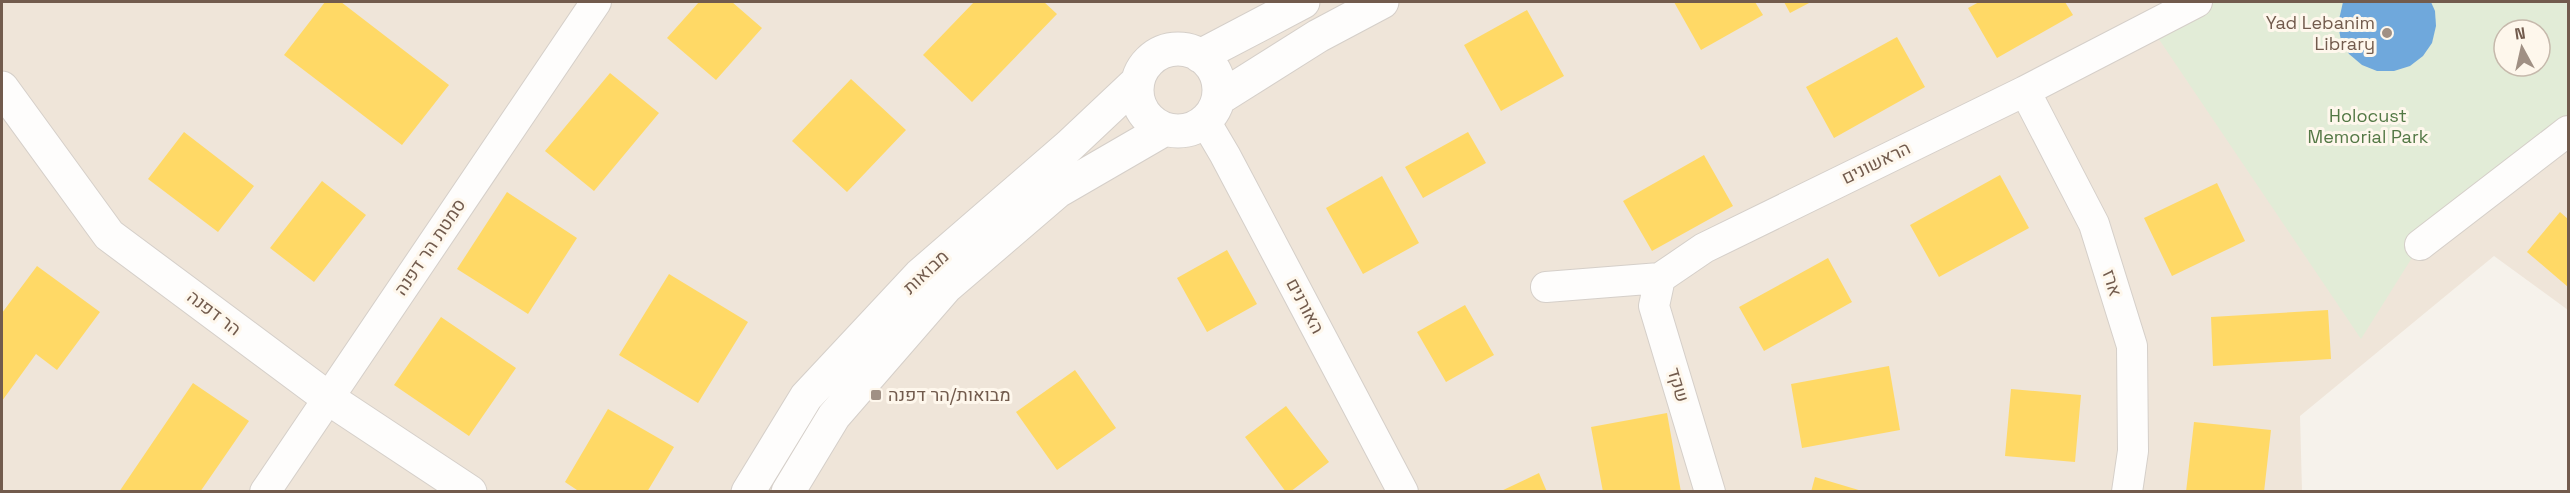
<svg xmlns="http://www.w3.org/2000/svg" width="2570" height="493" font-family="'Space Grotesk',Heebo,sans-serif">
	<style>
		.residential { fill: #efe5d9; fill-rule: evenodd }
		.green { fill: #e2ecd7; fill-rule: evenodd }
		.homes { fill: #ffd966 }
		.schools { fill: #6fa8dc }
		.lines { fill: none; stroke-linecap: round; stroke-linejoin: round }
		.minor-casing { stroke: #d5cfc9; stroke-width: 32 }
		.tertiary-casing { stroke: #d5cfc9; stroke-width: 35 }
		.minor { stroke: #fefdfc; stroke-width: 30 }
		.tertiary { stroke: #fefdfc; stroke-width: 33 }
		.poi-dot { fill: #a09084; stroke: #fef7ec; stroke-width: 2 }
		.labels { text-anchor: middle; stroke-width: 6; stroke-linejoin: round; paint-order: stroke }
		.poi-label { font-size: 18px; fill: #725b4d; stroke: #fef7ec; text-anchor: end }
		.park-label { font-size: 18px; fill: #537845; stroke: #fef7ec }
		.street-label { font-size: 18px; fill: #725b4d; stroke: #fef7ec }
	</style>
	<rect width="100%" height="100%" fill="#f6f2eb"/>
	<path class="residential" d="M 2,2 L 2568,2 L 2568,310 L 2494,256 L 2300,416 L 2302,491 L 2,491 ZM 2504,30 L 2540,30 L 2540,66 L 2504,66 Z"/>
	<path class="green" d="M 2197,2 L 2568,2 L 2568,131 L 2420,245 L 2361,339 L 2150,26 ZM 2504,30 L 2540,30 L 2540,66 L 2504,66 Z"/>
	<path class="homes" d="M 325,2 L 341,2 L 449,85 L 402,145 L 284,55 Z
		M 699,2 L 732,2 L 762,28 L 716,80 L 667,38 Z
		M 974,2 L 1044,2 L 1057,14 L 972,102 L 923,55 Z
		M 1674,2 L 1755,2 L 1763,15 L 1701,50 Z
		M 1784,2 L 1811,2 L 1790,13 Z
		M 1979,2 L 2065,2 L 2073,15 L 1997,58 L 1968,8 Z
		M 1527,10 L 1564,76 L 1501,111 L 1464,45 Z
		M 1897,37 L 1925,87 L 1834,138 L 1806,87 Z
		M 610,73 L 659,113 L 594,191 L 545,151 Z
		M 851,79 L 906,130 L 847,192 L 792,141 Z
		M 184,132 L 254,186 L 218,232 L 148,179 Z
		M 1468,132 L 1486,163 L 1423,198 L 1405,167 Z
		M 1704,155 L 1733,206 L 1652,251 L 1623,201 Z
		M 2000,175 L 2029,228 L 1939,277 L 1910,225 Z
		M 1382,176 L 1419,243 L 1363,274 L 1326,208 Z
		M 322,181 L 366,215 L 314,282 L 270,248 Z
		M 2217,183 L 2245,241 L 2172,276 L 2144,218 Z
		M 507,192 L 577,238 L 528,314 L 457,269 Z
		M 2560,212 L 2568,219 L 2568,287 L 2527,252 Z
		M 1227,250 L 1257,304 L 1207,332 L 1177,278 Z
		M 1828,258 L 1852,302 L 1764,351 L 1739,307 Z
		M 37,266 L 100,312 L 57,370 L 36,354 L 2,401 L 2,313 Z
		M 669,274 L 748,322 L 698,403 L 619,355 Z
		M 1465,305 L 1494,355 L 1446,382 L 1417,332 Z
		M 2328,310 L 2331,359 L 2213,366 L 2211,317 Z
		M 441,317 L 516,368 L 469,436 L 394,385 Z
		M 1889,366 L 1900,430 L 1802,448 L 1791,384 Z
		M 1075,370 L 1116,428 L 1057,470 L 1016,412 Z
		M 193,383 L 249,421 L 200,492 L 119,492 Z
		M 2011,389 L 2081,395 L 2075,462 L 2005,456 Z
		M 1286,406 L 1329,462 L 1290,492 L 1286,492 L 1245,437 Z
		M 608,409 L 674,447 L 647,492 L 580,492 L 565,482 Z
		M 1667,413 L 1681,492 L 1603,492 L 1591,427 Z
		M 2194,422 L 2271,430 L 2264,492 L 2186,492 Z
		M 1539,473 L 1547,492 L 1499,492 Z
		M 1815,477 L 1862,491 L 1862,492 L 1811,492 Z"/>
	<path class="schools" d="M 2343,2 L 2431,2 L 2435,11 L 2436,26 L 2432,43 L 2423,56 L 2410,66 L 2394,71 L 2377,71 L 2362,65 L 2349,54 L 2341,41 L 2338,24 Z"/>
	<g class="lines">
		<defs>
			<path id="minor" d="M 2025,91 L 2094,224 L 2132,346 L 2133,451 L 2127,492
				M 1205,121 L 1225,155 L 1403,492
				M 2420,245 L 2568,131
				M 1660,278 L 1654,306 L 1710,492
				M 1546,287 L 1660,278 L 1704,248 L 2025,91 L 2197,2
				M 265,492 L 596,2"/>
			<path id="tertiary" d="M1137 90a41 41 0 1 1 82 0a41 41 0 1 1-82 0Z
				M 1200,56 L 1303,2
				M 2,88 L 109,235 L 328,398 L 470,492
				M 1218,99 L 1318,36 L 1382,2
				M 748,492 L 806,397 L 920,275 L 1069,146 L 1137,82
				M 788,492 L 834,416 L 946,287 L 1058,191 L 1165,129"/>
		</defs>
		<use href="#minor" class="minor-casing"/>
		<use href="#tertiary" class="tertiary-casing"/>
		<use href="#minor" class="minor"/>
		<use href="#tertiary" class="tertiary"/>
	</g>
	<g class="poi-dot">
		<circle cx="2387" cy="33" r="6"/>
		<rect x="870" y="389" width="12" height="12" rx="3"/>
	</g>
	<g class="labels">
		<g class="poi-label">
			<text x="2375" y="29">Yad Lebanim<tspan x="2375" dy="21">Library</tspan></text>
			<text x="888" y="401" text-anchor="start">מבואות/הר דפנה</text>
		</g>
		<g class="park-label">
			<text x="2368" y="122">Holocust<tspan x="2368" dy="21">Memorial Park</tspan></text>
		</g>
		<g class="street-label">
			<text transform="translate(1876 163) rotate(-26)" y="6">הראשונים</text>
			<text transform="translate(430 247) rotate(-56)" y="6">סמטת הר דפנה</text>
			<text transform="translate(926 272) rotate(-43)" y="6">מבואות</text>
			<text transform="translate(2112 283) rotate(73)" y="6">ארז</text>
			<text transform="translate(1305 306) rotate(62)" y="6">האורנים</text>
			<text transform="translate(214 313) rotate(37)" y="6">הר דפנה</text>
			<text transform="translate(1678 385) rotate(73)" y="6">שקד</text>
		</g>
	</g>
	<rect width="2570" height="493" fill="none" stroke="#725b4d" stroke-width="6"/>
	<g transform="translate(2522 48) rotate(352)"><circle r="28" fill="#fef7ec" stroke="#c6b9ac" stroke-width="1.5"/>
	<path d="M0-4.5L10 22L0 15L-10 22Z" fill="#a09084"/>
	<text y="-9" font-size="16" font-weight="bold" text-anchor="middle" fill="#725b4d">N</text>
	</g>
</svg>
